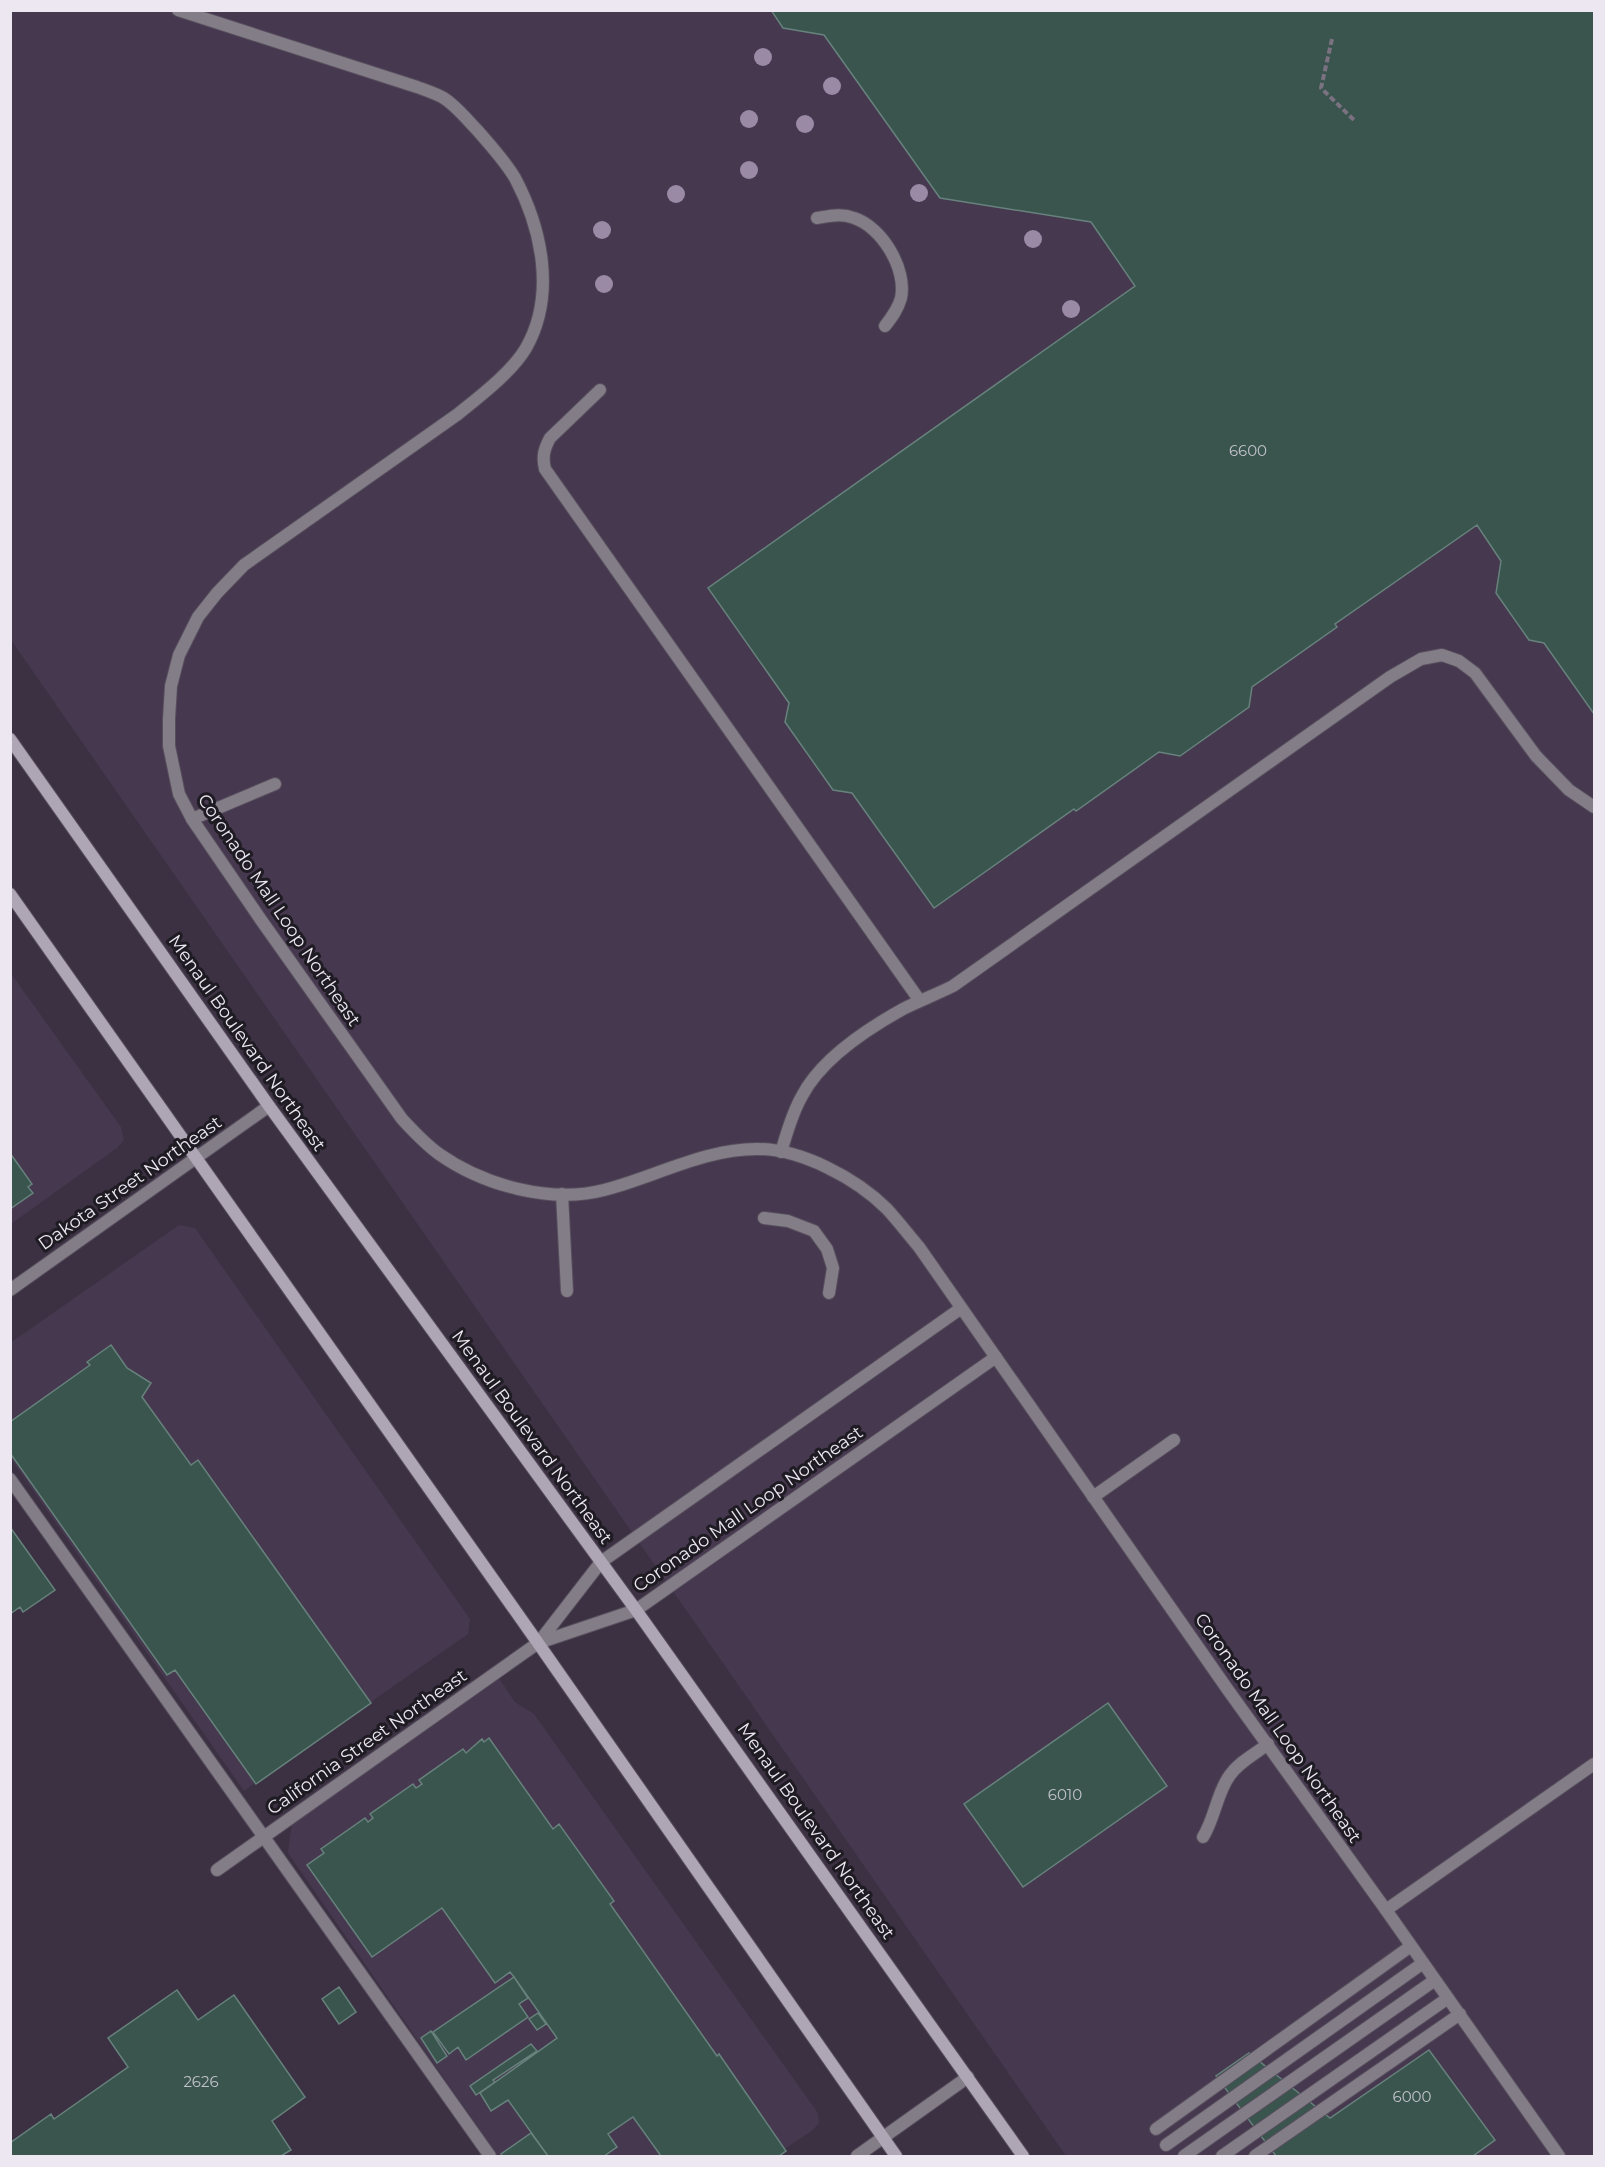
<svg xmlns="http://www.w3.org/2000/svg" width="1605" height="2167" font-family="Montserrat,sans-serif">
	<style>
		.built { fill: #46384f }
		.building { fill: #3a544e; stroke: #67827c; stroke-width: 1.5 }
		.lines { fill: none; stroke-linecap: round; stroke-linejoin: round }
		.service-casing { stroke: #574e5e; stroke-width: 14 }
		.minor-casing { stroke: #574e5e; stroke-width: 14 }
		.secondary-casing { stroke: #574e5e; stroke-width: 14 }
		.path { stroke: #7b7281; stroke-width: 4; stroke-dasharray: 6 3; stroke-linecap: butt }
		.service { stroke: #827d86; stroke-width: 12 }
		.minor { stroke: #827d86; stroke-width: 12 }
		.secondary { stroke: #aea6b4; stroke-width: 12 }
		.tree { fill: #9a8aa6 }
		.labels { text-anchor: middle; stroke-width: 6; stroke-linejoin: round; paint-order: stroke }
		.number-label { font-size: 15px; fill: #c0c2c9 }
		.street-label { font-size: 18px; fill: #ede7f2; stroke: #1f1b23 }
	</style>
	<rect width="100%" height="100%" fill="#3b3142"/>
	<path class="built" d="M 10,11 L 1594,11 L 1594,2156 L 1066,2156 L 11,640 Z
		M 10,972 L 121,1127 L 124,1140 L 117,1148 L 11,1224 Z
		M 179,1225 L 195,1228 L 470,1619 L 468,1634 L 244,1791 L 11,1459 L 10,1343 Z
		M 498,1677 L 515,1702 L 534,1714 L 818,2113 L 819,2123 L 813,2130 L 774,2156 L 498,2156 L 288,1853 L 292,1822 Z"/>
	<path class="building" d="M 771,10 L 1594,10 L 1594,714 L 1544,643 L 1529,640 L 1496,593 L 1501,561 L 1477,525 L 1335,624 L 1337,627 L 1252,687 L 1249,707 L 1180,756 L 1159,752 L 1076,811 L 1074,809 L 934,908 L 852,793 L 833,790 L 785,722 L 789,703 L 708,588 L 1135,286 L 1091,222 L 940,198 L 824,35 L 783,28 Z
		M 10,1153 L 32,1184 L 28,1187 L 33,1193 L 10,1209 Z
		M 111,1345 L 127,1368 L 151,1383 L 142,1397 L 191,1465 L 198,1460 L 371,1703 L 256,1784 L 175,1670 L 167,1675 L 10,1453 L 10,1422 L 90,1365 L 87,1362 Z
		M 10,1527 L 55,1590 L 23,1612 L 20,1607 L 10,1614 Z
		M 1108,1703 L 1167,1786 L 1023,1887 L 964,1804 Z
		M 489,1738 L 553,1829 L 559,1824 L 614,1901 L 610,1904 L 717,2056 L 719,2054 L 786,2151 L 779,2156 L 661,2156 L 633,2117 L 608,2134 L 617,2147 L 604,2156 L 548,2156 L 508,2100 L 491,2111 L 480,2093 L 557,2038 L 514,1977 L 510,1972 L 495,1983 L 442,1908 L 372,1957 L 307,1865 L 324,1853 L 321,1849 L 365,1818 L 368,1822 L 373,1818 L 370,1814 L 413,1784 L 416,1788 L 422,1784 L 419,1780 L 463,1749 L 466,1753 L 482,1739 L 484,1742 Z
		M 514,1977 L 528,1998 L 519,2004 L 528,2017 L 466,2060 L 458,2047 L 449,2054 L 433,2032 Z
		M 339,1987 L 356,2012 L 339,2024 L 322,1999 Z
		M 177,1990 L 198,2020 L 234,1995 L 305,2097 L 272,2121 L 291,2150 L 281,2156 L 10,2156 L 10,2143 L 51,2114 L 54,2119 L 128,2067 L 108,2038 Z
		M 538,2013 L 546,2024 L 537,2030 L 529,2019 Z
		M 431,2031 L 447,2056 L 437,2063 L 421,2038 Z
		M 531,2044 L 537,2051 L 493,2080 L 495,2082 L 476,2095 L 470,2086 Z
		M 1429,2050 L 1495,2140 L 1473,2156 L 1276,2156 L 1216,2076 L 1249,2053 L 1330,2118 Z
		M 531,2133 L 548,2156 L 502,2156 L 501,2154 Z"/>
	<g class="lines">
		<defs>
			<path id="service" d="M 817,218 C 830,216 841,213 854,218 C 882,227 907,269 901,298 C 898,309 892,317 885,326
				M 600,390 L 550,438 C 544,449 542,457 545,469 L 920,1001
				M 192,819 L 275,784
				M 781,1152 C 787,1133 792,1113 802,1096 C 821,1059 867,1029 903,1009 C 919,1001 937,994 953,986 L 1390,677 L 1421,659 L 1442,655 L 1459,661 L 1475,673 L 1536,756 L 1569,790 L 1594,807
				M 562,1194 L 567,1291
				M 764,1218 L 788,1221 L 814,1231 L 827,1249 L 833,1268 L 829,1293
				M 10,1479 L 490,2156
				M 1093,1497 L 1174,1440
				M 1203,1837 C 1215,1818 1217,1792 1230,1775 C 1239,1762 1255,1754 1268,1744
				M 1386,1910 L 1559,2156
				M 1156,2129 L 1411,1946
				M 1166,2145 L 1423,1963
				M 1184,2156 L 1435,1980
				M 1222,2156 L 1448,1998
				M 1255,2156 L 1460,2014"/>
			<path id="minor" d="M 178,10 L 417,87 C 425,90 434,93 442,97 C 456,105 467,120 478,131 C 491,146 505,161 515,178 C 542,229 556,295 526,348 C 512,372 479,397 458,414 L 244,565 L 217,593 L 198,617 L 179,655 L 171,686 L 169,719 L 169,746 L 179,794 L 192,819 L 261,920 L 402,1119 C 414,1132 425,1144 439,1154 C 483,1185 550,1204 604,1190 C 655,1177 703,1149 757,1149 C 801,1149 856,1178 887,1209 C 898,1221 908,1234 919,1247 L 1228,1690 L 1386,1910 L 1594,1764
				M 10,1290 L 269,1106
				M 539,1642 L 601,1562 L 960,1309
				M 217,1870 L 538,1643 L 636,1610 L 996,1357
				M 857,2156 L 968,2077"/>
			<path id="secondary" d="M 10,739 L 269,1106 L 636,1610 L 1023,2156
				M 10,894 L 538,1643 L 896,2156"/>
		</defs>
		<use href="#service" class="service-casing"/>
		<use href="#minor" class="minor-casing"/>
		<use href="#secondary" class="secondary-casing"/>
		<path class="path" d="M 1332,39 L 1321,88 L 1354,120"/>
		<use href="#service" class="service"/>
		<use href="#minor" class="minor"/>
		<use href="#secondary" class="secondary"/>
	</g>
	<g class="tree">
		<circle cx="763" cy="57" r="9"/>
		<circle cx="832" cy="86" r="9"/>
		<circle cx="749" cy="119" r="9"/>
		<circle cx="805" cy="124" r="9"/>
		<circle cx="749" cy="170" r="9"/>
		<circle cx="919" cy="193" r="9"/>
		<circle cx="676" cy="194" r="9"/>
		<circle cx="602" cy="230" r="9"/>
		<circle cx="1033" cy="239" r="9"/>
		<circle cx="604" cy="284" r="9"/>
		<circle cx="1071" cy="309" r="9"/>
	</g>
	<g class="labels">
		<g class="number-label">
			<text x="1248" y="456">6600</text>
			<text x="1065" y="1800">6010</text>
			<text x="201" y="2087">2626</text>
			<text x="1412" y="2102">6000</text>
		</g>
		<g class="street-label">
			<text transform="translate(279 910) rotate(56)" y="6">Coronado Mall Loop Northeast</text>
			<text transform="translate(247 1043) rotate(55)" y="6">Menaul Boulevard Northeast</text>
			<text transform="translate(130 1183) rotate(-35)" y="6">Dakota Street Northeast</text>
			<text transform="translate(532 1437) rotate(54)" y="6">Menaul Boulevard Northeast</text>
			<text transform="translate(748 1509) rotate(-35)" y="6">Coronado Mall Loop Northeast</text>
			<text transform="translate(1278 1728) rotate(55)" y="6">Coronado Mall Loop Northeast</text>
			<text transform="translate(367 1742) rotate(-35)" y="6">California Street Northeast</text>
			<text transform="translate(816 1831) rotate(55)" y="6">Menaul Boulevard Northeast</text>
		</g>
	</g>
	<rect width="1605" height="2167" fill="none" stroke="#ede7f2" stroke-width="24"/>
</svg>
